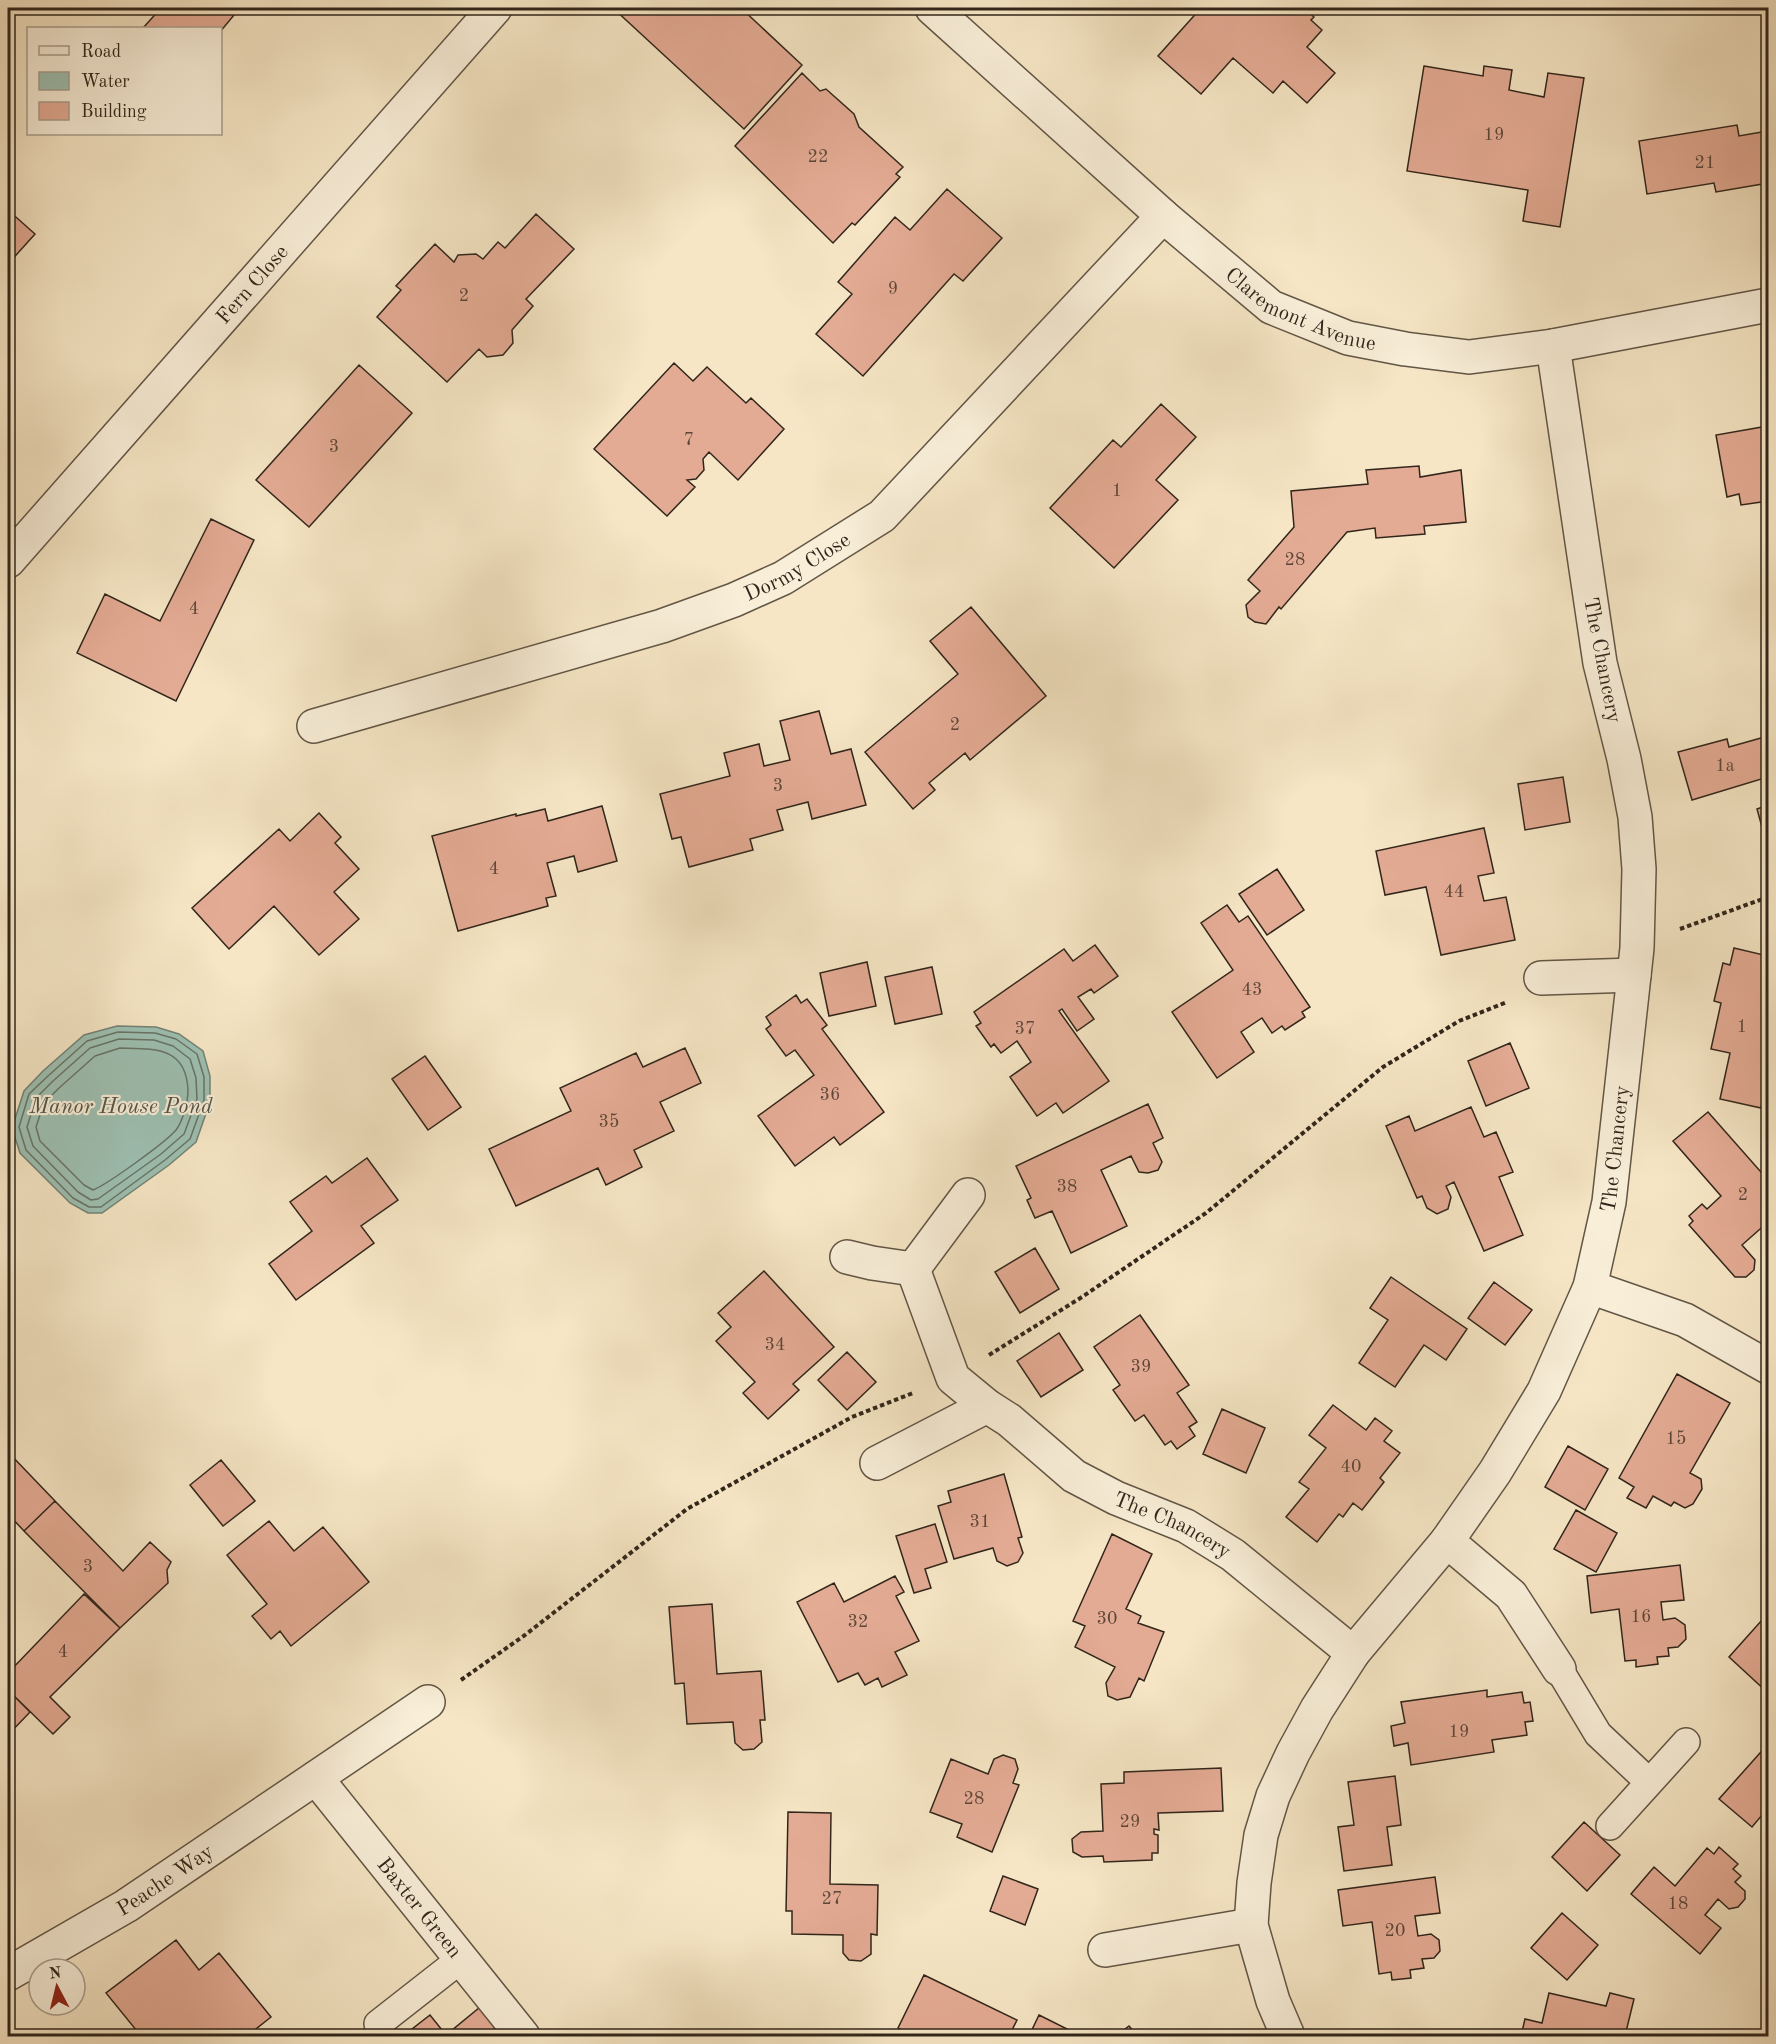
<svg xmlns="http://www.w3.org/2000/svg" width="1776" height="2044" font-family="'Old Standard TT',serif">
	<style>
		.water { fill: #9dc0b2; stroke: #728276; stroke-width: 1.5 }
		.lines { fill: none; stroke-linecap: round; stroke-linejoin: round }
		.shore { stroke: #677366; stroke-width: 1.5 }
		.building { fill: #e4ab94; stroke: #31261b; stroke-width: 1.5 }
		.lane-casing { stroke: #625646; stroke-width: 30 }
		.street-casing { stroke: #625646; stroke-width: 36 }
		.path { stroke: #31261b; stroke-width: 4; stroke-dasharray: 4.5 3; stroke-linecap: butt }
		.lane { stroke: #f9efd9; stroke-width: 27 }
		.street { stroke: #f9efd9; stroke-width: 33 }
		.labels { text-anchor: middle; stroke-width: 4.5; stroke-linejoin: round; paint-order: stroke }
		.number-label { font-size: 18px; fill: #5e4739 }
		.street-label { font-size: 21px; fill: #31261b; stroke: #f9efd9 }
		.water-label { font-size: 22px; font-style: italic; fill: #515448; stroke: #f9efd9 }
	</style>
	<rect width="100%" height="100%" fill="#f6e6c5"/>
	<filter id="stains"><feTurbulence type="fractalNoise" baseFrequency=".00333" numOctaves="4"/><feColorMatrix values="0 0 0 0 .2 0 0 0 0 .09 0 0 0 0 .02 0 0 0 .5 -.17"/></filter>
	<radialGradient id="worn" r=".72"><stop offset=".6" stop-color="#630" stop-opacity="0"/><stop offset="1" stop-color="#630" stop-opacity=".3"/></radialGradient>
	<path class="water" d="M 117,1026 L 156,1027 L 179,1034 L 203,1051 L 210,1076 L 210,1102 L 196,1142 L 169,1165 L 102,1213 L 88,1213 L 70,1203 L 20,1153 L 12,1128 L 24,1091 L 43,1071 L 84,1035 Z"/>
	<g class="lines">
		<path class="shore" d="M 118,1032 L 155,1033 L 176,1039 L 197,1054 L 204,1077 L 204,1100 L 190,1139 L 165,1160 L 101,1207 L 89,1207 L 73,1198 L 26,1150 L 19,1127 L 29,1094 L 48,1076 L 87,1041 Z
			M 119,1039 L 154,1040 L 173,1046 L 190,1059 L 196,1078 L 197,1099 L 184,1134 L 161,1154 L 98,1199 L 91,1200 L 78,1192 L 33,1146 L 27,1127 L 36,1098 L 53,1081 L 90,1048 Z
			M 120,1048 C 154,1049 186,1046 188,1090 C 188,1101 183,1121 176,1130 C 166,1142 108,1184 93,1190 L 84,1185 L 40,1141 L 36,1127 L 44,1103 L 59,1088 L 95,1056 Z"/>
	</g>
	<path class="building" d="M 161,8 L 237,8 L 239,9 L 220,32 L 220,28 L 143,28 Z
		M 613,8 L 741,8 L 802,65 L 744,129 Z
		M 1201,8 L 1265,8 L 1269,13 L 1274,8 L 1303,8 L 1314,17 L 1311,20 L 1322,30 L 1307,47 L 1335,73 L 1307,103 L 1283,81 L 1273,93 L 1233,58 L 1201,94 L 1158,56 Z
		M 1424,66 L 1483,76 L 1484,66 L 1512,70 L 1509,90 L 1544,97 L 1548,73 L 1584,78 L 1560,227 L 1523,221 L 1528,190 L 1407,171 Z
		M 802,73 L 820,91 L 826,89 L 854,114 L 859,127 L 903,167 L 896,174 L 900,177 L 855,225 L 852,223 L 833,243 L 735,146 Z
		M 1737,125 L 1739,136 L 1768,131 L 1768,183 L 1716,192 L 1714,183 L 1647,194 L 1639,141 Z
		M 947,189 L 1002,238 L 963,281 L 954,274 L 863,376 L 816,334 L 852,294 L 838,282 L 895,217 L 910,230 Z
		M 8,210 L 35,234 L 8,264 Z
		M 536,214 L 574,249 L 526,299 L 533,306 L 512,330 L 513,343 L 503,355 L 487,357 L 479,349 L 447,382 L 377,317 L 401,290 L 396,286 L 435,244 L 454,262 L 458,255 L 476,254 L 483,259 L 498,242 L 505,248 Z
		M 674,363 L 693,381 L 707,367 L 746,403 L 751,398 L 784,429 L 738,480 L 709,452 L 703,459 L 704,470 L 696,479 L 687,480 L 695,487 L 667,516 L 594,449 Z
		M 359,365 L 412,413 L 309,527 L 256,480 Z
		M 1161,404 L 1196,437 L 1156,480 L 1178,500 L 1114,568 L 1050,508 L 1113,440 L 1121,447 Z
		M 1768,426 L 1768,501 L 1741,505 L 1739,494 L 1727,497 L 1716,435 Z
		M 1419,466 L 1420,477 L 1461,470 L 1466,522 L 1424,526 L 1425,534 L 1376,538 L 1375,528 L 1347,532 L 1281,609 L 1279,607 L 1266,624 L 1255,622 L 1248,617 L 1246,605 L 1260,591 L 1248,580 L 1294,527 L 1291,491 L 1368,484 L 1366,470 Z
		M 211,519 L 254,540 L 176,701 L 77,653 L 105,594 L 160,621 Z
		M 971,607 L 1046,696 L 970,760 L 965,753 L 929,783 L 935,790 L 913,809 L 865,752 L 958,674 L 930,641 Z
		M 819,711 L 831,754 L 851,749 L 866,805 L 812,819 L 808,802 L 777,810 L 783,830 L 750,839 L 753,850 L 689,867 L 681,837 L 672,839 L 660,794 L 730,776 L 724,753 L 759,744 L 764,766 L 790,760 L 780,721 Z
		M 1768,736 L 1768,777 L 1692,800 L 1678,752 L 1727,739 L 1729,747 Z
		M 1563,777 L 1570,822 L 1525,830 L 1518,784 Z
		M 1768,805 L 1768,849 L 1757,809 Z
		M 602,806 L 617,861 L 578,872 L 574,856 L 547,863 L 556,896 L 546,898 L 548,906 L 458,931 L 432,836 L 516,814 L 516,816 L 545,809 L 548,821 Z
		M 319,813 L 341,837 L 335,843 L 359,869 L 334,892 L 359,919 L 319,955 L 274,906 L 229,949 L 192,908 L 279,829 L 290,841 Z
		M 1484,828 L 1494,873 L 1478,876 L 1484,901 L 1506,897 L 1515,940 L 1441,955 L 1426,887 L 1385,895 L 1376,851 Z
		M 1277,869 L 1304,910 L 1267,935 L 1239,894 Z
		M 1227,905 L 1239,922 L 1248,916 L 1310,1007 L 1302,1012 L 1305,1017 L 1285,1030 L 1282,1026 L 1272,1033 L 1262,1018 L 1241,1032 L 1254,1052 L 1217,1078 L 1172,1012 L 1233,970 L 1201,923 Z
		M 1095,945 L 1118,976 L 1094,993 L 1091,989 L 1078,997 L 1094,1019 L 1077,1031 L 1062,1009 L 1059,1011 L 1109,1081 L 1063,1113 L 1056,1103 L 1037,1116 L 1010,1077 L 1031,1062 L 1017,1041 L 1001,1053 L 994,1044 L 991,1047 L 976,1026 L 981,1023 L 974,1012 L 1064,949 L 1073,961 Z
		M 1734,948 L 1768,956 L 1768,1069 L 1761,1108 L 1720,1099 L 1730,1053 L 1711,1049 L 1721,1003 L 1714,1001 L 1723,963 L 1730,965 Z
		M 867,962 L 876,1006 L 829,1016 L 820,973 Z
		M 932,967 L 942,1014 L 895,1024 L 885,977 Z
		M 796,995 L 801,1003 L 807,999 L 827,1025 L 822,1029 L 884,1112 L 840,1145 L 834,1137 L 795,1166 L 758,1116 L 814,1075 L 795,1050 L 786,1056 L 766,1029 L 771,1025 L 766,1017 Z
		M 1510,1043 L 1529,1088 L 1486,1106 L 1468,1061 Z
		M 685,1048 L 701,1083 L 660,1102 L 674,1131 L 634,1150 L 642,1167 L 606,1185 L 598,1168 L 516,1206 L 489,1149 L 571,1111 L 560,1088 L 636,1053 L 643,1067 Z
		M 425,1056 L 461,1107 L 428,1130 L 392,1079 Z
		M 1148,1104 L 1163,1138 L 1153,1143 L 1162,1162 L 1158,1170 L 1148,1173 L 1139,1172 L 1131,1156 L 1101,1170 L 1127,1226 L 1071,1253 L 1052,1211 L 1035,1218 L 1027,1200 L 1031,1198 L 1016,1166 Z
		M 1471,1107 L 1484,1137 L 1496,1132 L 1513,1172 L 1499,1177 L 1523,1235 L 1484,1251 L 1454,1182 L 1446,1186 L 1451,1197 L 1448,1209 L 1437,1214 L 1427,1208 L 1422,1196 L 1417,1198 L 1386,1126 L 1409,1116 L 1415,1131 Z
		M 1708,1112 L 1768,1180 L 1768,1192 L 1764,1196 L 1768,1200 L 1768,1222 L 1742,1245 L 1755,1260 L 1754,1270 L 1746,1277 L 1735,1277 L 1689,1225 L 1693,1221 L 1689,1216 L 1702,1204 L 1707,1209 L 1721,1196 L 1673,1141 Z
		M 367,1158 L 398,1200 L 361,1226 L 374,1243 L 296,1300 L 269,1264 L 312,1231 L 290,1202 L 326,1176 L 332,1183 Z
		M 1035,1248 L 1059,1289 L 1020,1313 L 995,1272 Z
		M 764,1271 L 834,1347 L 793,1384 L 799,1390 L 768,1419 L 743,1393 L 755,1382 L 716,1341 L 731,1327 L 718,1313 Z
		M 1391,1277 L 1467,1329 L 1446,1360 L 1424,1345 L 1395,1387 L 1359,1363 L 1388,1320 L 1370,1308 Z
		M 1494,1282 L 1532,1310 L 1505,1345 L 1468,1318 Z
		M 1140,1315 L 1189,1385 L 1177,1393 L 1197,1422 L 1189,1427 L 1195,1436 L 1177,1449 L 1171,1441 L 1165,1445 L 1144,1415 L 1135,1421 L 1113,1390 L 1120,1385 L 1094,1347 Z
		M 1059,1333 L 1083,1370 L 1041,1397 L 1017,1361 Z
		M 847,1352 L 876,1382 L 847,1410 L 818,1380 Z
		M 1677,1374 L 1730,1403 L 1690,1473 L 1701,1479 L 1702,1489 L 1693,1504 L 1685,1508 L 1674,1502 L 1671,1506 L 1653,1496 L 1646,1508 L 1627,1498 L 1634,1487 L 1619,1478 Z
		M 1333,1405 L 1366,1430 L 1375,1418 L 1392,1431 L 1384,1441 L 1400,1453 L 1380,1478 L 1384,1482 L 1362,1510 L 1353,1503 L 1343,1517 L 1339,1514 L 1317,1542 L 1286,1517 L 1309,1489 L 1299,1482 L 1326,1448 L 1309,1435 Z
		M 1222,1409 L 1265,1428 L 1246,1473 L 1203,1454 Z
		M 1568,1446 L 1608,1469 L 1585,1510 L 1545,1487 Z
		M 8,1452 L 55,1501 L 24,1531 L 8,1514 Z
		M 221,1460 L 255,1501 L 223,1526 L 190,1485 Z
		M 1004,1474 L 1022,1537 L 1018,1538 L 1023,1553 L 1018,1562 L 1007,1566 L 997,1561 L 993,1548 L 954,1559 L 938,1506 L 951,1502 L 948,1491 Z
		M 55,1501 L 123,1571 L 150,1542 L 171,1562 L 167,1570 L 168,1583 L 120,1628 L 24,1531 Z
		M 1576,1510 L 1617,1533 L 1596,1572 L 1554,1549 Z
		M 269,1521 L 294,1551 L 323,1527 L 369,1582 L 291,1646 L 280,1631 L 271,1639 L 252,1616 L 267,1604 L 227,1555 Z
		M 935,1524 L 947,1562 L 925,1569 L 931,1588 L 914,1593 L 896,1536 Z
		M 1112,1534 L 1152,1554 L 1126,1609 L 1141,1616 L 1138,1623 L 1164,1632 L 1144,1681 L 1139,1678 L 1130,1697 L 1117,1700 L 1108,1696 L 1106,1683 L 1115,1667 L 1075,1647 L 1085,1626 L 1073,1621 Z
		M 1680,1565 L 1684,1600 L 1661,1602 L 1663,1620 L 1675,1618 L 1685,1625 L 1686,1639 L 1678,1647 L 1668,1648 L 1669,1656 L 1657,1657 L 1658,1664 L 1636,1667 L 1636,1660 L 1625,1661 L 1619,1609 L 1591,1613 L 1587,1576 Z
		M 895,1576 L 904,1592 L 896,1596 L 919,1641 L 895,1652 L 907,1675 L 882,1687 L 878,1678 L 865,1685 L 858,1673 L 838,1682 L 797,1602 L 834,1583 L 844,1602 Z
		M 84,1594 L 120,1628 L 50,1697 L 70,1717 L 53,1734 L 8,1690 L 8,1673 Z
		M 712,1604 L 717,1674 L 761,1671 L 765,1720 L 760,1720 L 762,1742 L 754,1749 L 743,1750 L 735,1743 L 733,1722 L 687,1724 L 684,1683 L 675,1684 L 669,1607 Z
		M 1762,1620 L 1768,1625 L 1767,1692 L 1729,1657 Z
		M 8,1690 L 30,1712 L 8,1735 Z
		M 1487,1690 L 1487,1697 L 1522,1692 L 1524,1703 L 1530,1702 L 1533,1721 L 1525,1722 L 1527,1735 L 1492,1740 L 1494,1752 L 1411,1765 L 1408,1743 L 1394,1746 L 1391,1726 L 1405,1723 L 1401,1702 Z
		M 1768,1744 L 1768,1808 L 1752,1827 L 1719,1799 Z
		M 1003,1755 L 1015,1759 L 1018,1769 L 1013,1783 L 1019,1785 L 992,1852 L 957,1837 L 962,1824 L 930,1812 L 951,1759 L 988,1774 L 994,1759 Z
		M 1221,1768 L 1223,1811 L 1158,1813 L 1159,1830 L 1154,1829 L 1154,1834 L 1158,1835 L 1158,1853 L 1152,1853 L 1152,1860 L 1104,1862 L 1103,1856 L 1082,1857 L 1073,1852 L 1072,1839 L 1081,1832 L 1103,1831 L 1101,1784 L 1124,1783 L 1124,1772 Z
		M 1395,1776 L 1401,1825 L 1387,1827 L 1392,1865 L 1344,1871 L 1338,1827 L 1354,1825 L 1348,1782 Z
		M 788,1812 L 831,1813 L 830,1884 L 878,1885 L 877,1935 L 871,1934 L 871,1954 L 861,1961 L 849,1960 L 843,1953 L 843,1935 L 792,1934 L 792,1911 L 786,1911 Z
		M 1584,1822 L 1620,1855 L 1587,1891 L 1552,1857 Z
		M 1719,1847 L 1738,1864 L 1733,1869 L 1741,1876 L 1735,1882 L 1745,1891 L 1745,1899 L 1738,1907 L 1729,1909 L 1718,1899 L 1705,1915 L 1721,1928 L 1700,1954 L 1631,1894 L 1654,1867 L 1675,1886 L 1707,1848 L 1714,1854 Z
		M 1003,1876 L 1038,1889 L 1025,1925 L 990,1911 Z
		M 1435,1877 L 1440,1913 L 1415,1916 L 1418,1936 L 1431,1934 L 1439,1940 L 1440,1951 L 1434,1958 L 1422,1959 L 1424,1968 L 1410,1970 L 1411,1978 L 1392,1980 L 1391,1972 L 1379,1974 L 1372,1922 L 1343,1926 L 1338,1890 Z
		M 1562,1913 L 1598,1945 L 1567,1980 L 1531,1948 Z
		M 176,1940 L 199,1970 L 219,1953 L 271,2017 L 247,2036 L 141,2036 L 106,1993 Z
		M 924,1975 L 1017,2020 L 1009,2036 L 905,2036 L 907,2033 L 898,2028 Z
		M 1549,1993 L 1606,2006 L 1610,1993 L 1634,1999 L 1625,2036 L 1521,2036 L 1525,2019 L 1542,2023 Z
		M 485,2003 L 512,2036 L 403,2036 L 430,2015 L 446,2035 Z
		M 1039,2015 L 1079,2035 L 1078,2036 L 1029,2036 Z
		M 1129,2026 L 1138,2036 L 1116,2036 Z"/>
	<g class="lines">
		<defs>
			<path id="lane" d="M 1559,1669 L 1598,1734 L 1649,1782
				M 1610,1826 L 1686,1742
				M 378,2024 L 461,1959"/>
			<g id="street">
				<path id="s1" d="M 932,8 L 1163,216 L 1271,307 L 1348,338 L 1405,349 L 1469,357 L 1553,346 L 1768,305"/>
				<path id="s2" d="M 8,561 L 495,8"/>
				<path id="s3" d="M 314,726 L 662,626 L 734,600 L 783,578 L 882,516 L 1163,216"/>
				<path d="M 1541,978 L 1634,975"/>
				<path d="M 847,1257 L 872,1263 L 913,1269 L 968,1195"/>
				<path id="s4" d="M 913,1269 L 953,1378 L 987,1406 L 1009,1420 L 1074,1476 L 1116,1498 L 1186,1526 L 1233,1555 L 1353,1653"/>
				<path d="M 1590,1287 L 1685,1320 L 1768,1367"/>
				<path d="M 877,1463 L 987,1406"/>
				<path d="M 1447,1541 L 1511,1595 L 1559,1669"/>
				<path id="s5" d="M 316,1778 L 523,2036"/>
				<path d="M 1105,1950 L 1251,1925"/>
				<path id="s6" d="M 8,1974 L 126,1906 L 428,1702"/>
				<path id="s7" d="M 1288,2036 L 1273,2001 L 1251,1925 L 1254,1883 L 1261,1835 L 1273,1796 L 1293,1753 L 1317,1709 L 1353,1653 L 1447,1541 L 1495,1472 L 1544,1391 L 1590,1287 L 1609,1202 L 1637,948 L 1639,869 L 1635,817 L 1624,759 L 1600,663 L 1553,346"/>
			</g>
		</defs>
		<use href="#lane" class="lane-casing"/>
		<use href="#street" class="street-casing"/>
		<path class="path" d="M 1680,929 L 1768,897
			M 989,1355 L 1082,1297 L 1206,1213 L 1383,1067 L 1459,1021 L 1507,1002
			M 461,1680 L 525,1635 L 687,1509 L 852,1417 L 913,1393"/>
		<use href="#lane" class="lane"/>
		<use href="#street" class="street"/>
	</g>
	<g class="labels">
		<g class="number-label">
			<text x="1494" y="140">19</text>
			<text x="818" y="162">22</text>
			<text x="1705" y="168">21</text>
			<text x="893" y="294">9</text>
			<text x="464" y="301">2</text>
			<text x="689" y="445">7</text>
			<text x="334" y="452">3</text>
			<text x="1117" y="496">1</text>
			<text x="1295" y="565">28</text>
			<text x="194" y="614">4</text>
			<text x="955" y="730">2</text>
			<text x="1725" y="771">1a</text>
			<text x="778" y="791">3</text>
			<text x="494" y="874">4</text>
			<text x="1454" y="897">44</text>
			<text x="1252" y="995">43</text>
			<text x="1742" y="1032">1</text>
			<text x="1025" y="1034">37</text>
			<text x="830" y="1100">36</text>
			<text x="609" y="1127">35</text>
			<text x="1067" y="1192">38</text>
			<text x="1743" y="1200">2</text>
			<text x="775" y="1350">34</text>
			<text x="1141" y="1372">39</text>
			<text x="1676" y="1444">15</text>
			<text x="1351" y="1472">40</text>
			<text x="980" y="1527">31</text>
			<text x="88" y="1572">3</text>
			<text x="1641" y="1622">16</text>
			<text x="1107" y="1624">30</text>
			<text x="858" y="1627">32</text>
			<text x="63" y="1657">4</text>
			<text x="1459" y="1737">19</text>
			<text x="974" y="1804">28</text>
			<text x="1130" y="1827">29</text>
			<text x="832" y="1904">27</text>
			<text x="1678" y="1909">18</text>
			<text x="1395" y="1936">20</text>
		</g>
		<g class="street-label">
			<text dy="7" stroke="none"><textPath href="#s2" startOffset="369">Fern Close</textPath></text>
			<text dy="7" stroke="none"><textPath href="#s1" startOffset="480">Claremont Avenue</textPath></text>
			<text dy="7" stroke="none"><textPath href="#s3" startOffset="510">Dormy Close</textPath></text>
			<text transform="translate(1603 660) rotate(79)" y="7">The Chancery</text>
			<text dy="7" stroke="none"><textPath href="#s7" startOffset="992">The Chancery</textPath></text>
			<text dy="7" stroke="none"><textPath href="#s4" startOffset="382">The Chancery</textPath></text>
			<text dy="7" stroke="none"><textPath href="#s6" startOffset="183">Peache Way</textPath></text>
			<text dy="7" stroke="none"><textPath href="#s5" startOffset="166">Baxter Green</textPath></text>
		</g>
		<g class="water-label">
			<text x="121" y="1113">Manor House Pond</text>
		</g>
	</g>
	<rect width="1776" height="2044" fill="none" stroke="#f6e6c5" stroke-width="30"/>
	<rect x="9" y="9" width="1758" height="2026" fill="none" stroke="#31261b" stroke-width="3"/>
	<rect x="15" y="15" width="1746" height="2014" fill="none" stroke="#31261b" stroke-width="1.5"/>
	<rect x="27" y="27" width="195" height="108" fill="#f9efd9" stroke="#a99f8d" stroke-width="1.5"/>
	<rect x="39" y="46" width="30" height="9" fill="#f9efd9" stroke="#a99f8d" stroke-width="1.5"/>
	<text x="81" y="57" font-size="18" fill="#31261b">Road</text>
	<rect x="39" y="72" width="30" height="18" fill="#9dc0b2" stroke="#a99f8d" stroke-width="1.5"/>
	<text x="81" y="87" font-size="18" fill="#31261b">Water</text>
	<rect x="39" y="102" width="30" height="18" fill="#e4ab94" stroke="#a99f8d" stroke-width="1.5"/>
	<text x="81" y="117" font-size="18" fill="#31261b">Building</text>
	<g transform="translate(57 1987) rotate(353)"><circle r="28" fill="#f9efd9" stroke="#a99f8d" stroke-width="1.5"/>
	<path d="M0-4.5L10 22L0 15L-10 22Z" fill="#8f2418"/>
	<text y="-9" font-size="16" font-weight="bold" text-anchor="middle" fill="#31261b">N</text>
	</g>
	<rect width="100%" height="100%" filter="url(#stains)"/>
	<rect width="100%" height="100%" fill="url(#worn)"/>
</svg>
